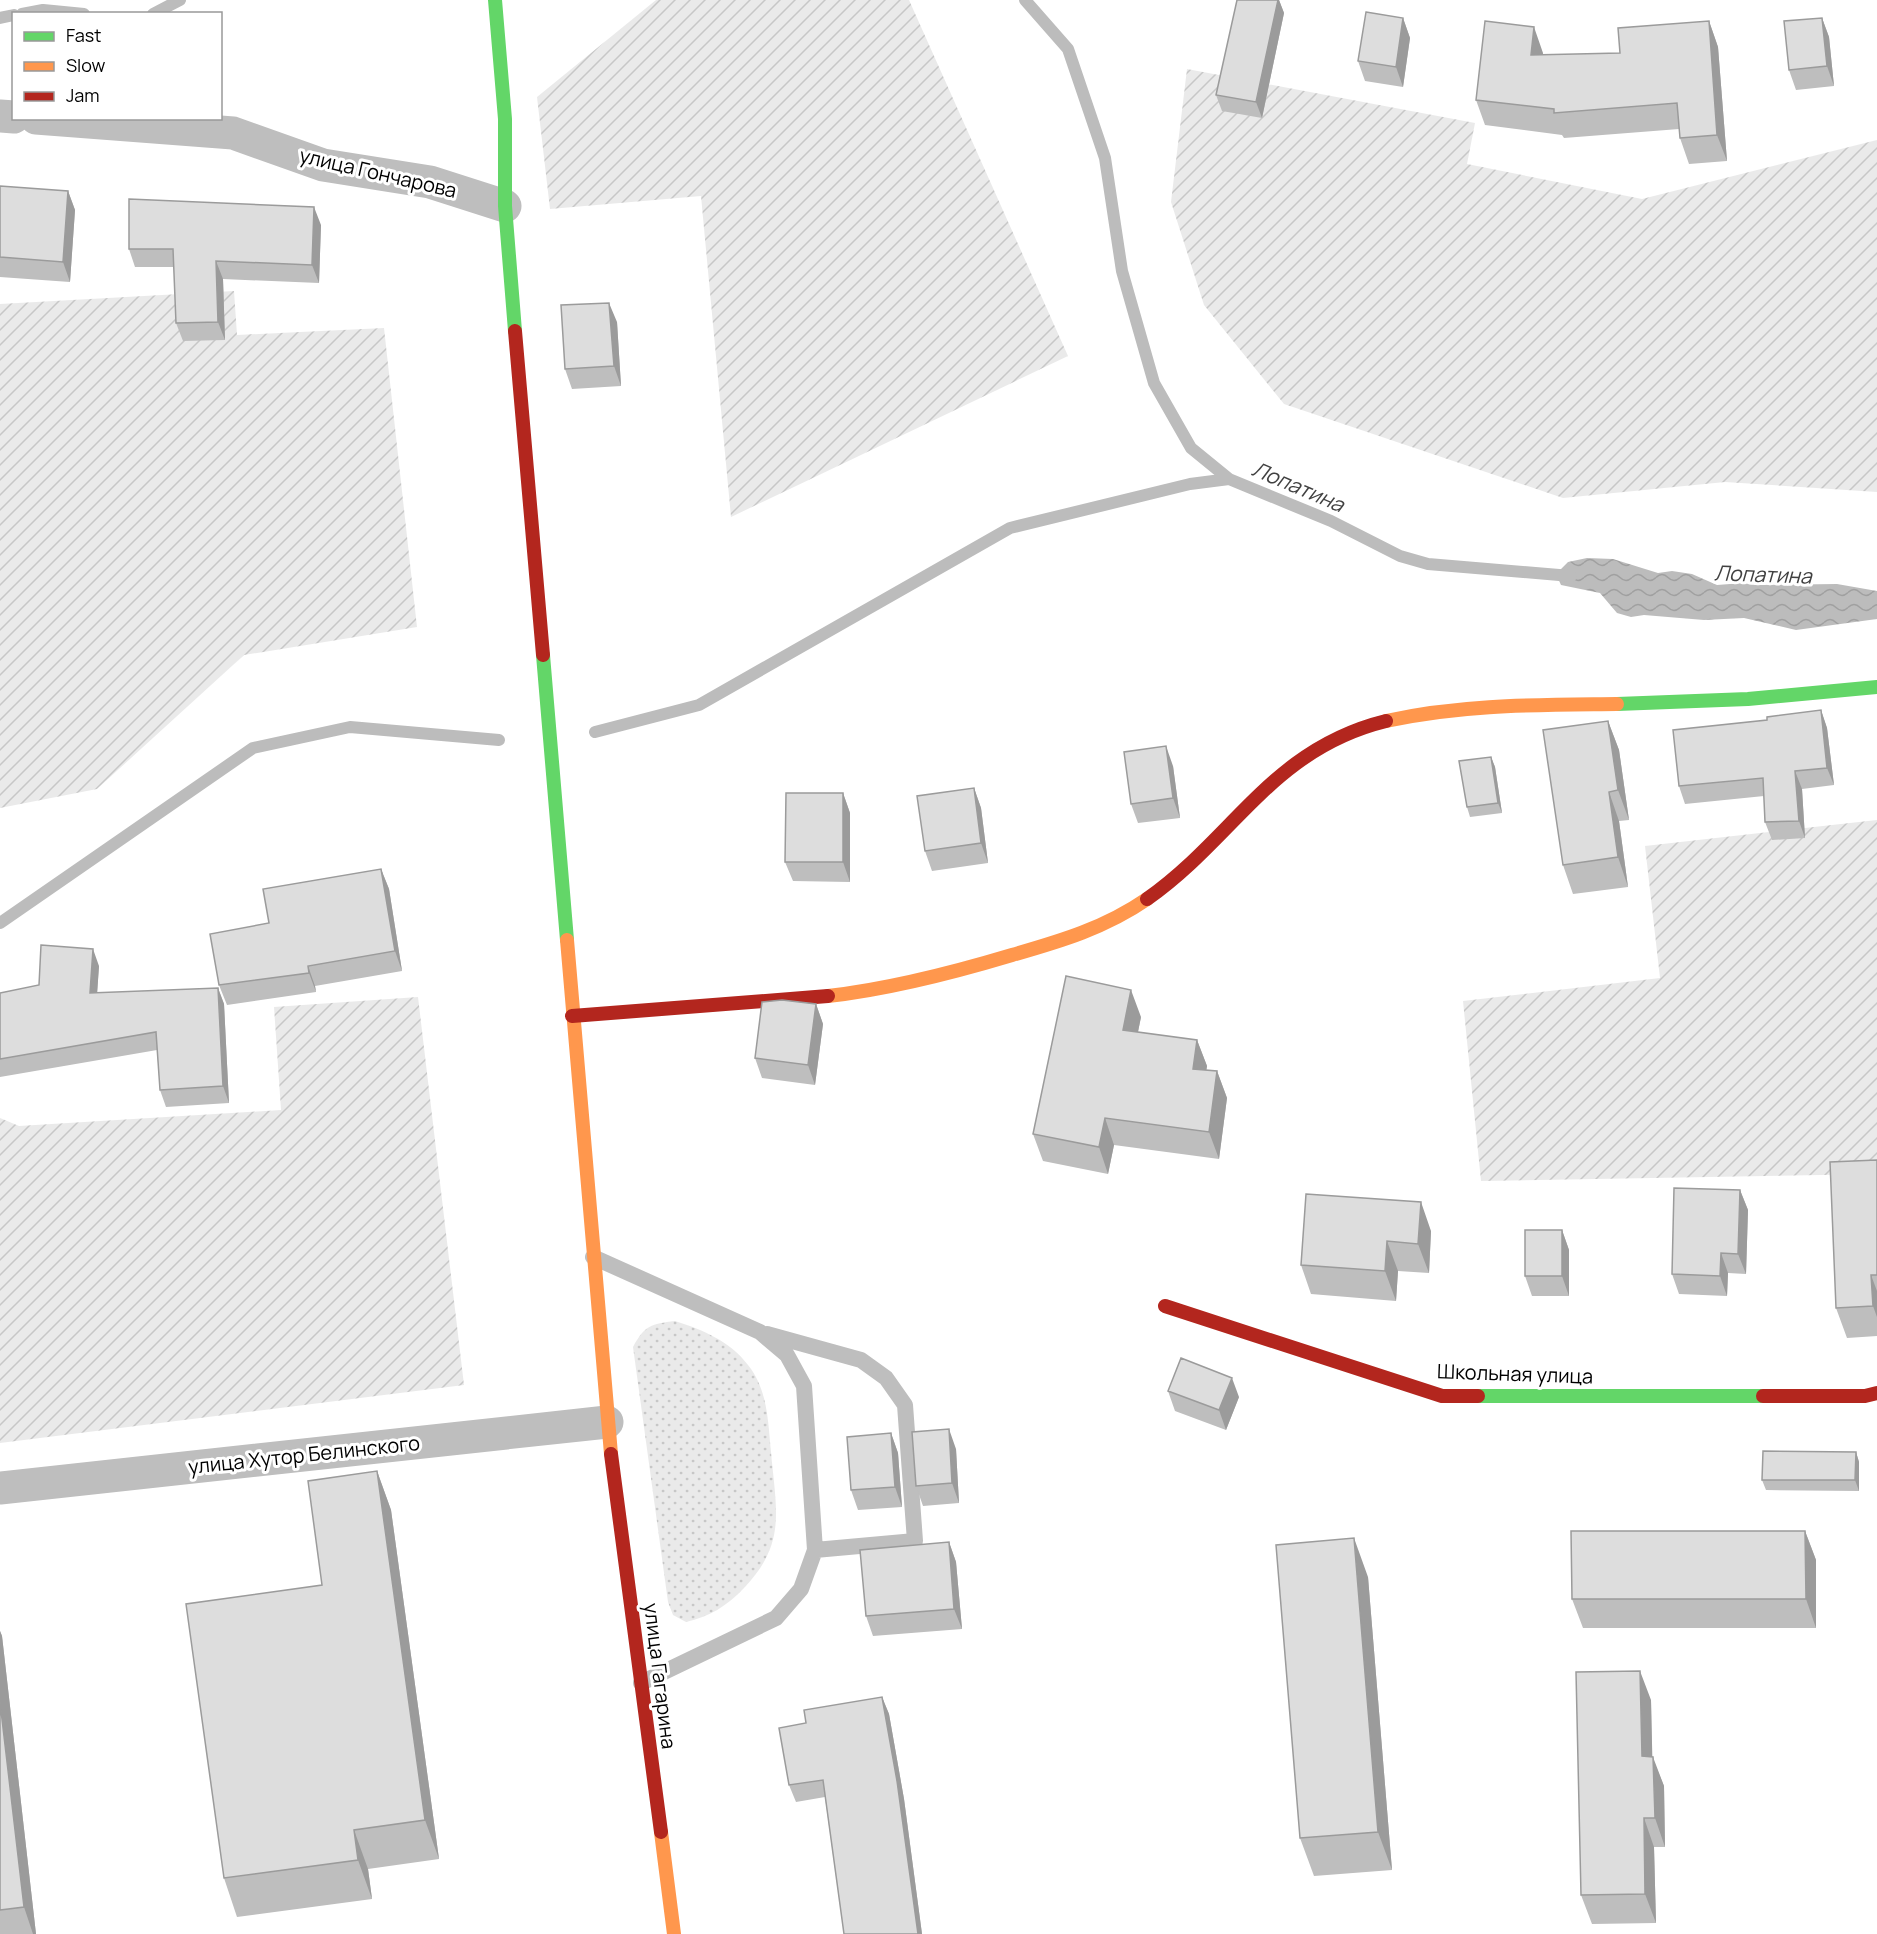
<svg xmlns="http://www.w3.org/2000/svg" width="1877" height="1934" font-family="Manrope,sans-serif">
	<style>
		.grass { fill: url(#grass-dots) }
		.garden { fill: url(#garden-furrows) }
		.water { fill: url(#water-waves) }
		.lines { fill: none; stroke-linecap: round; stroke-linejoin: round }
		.stream { stroke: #bcbcbc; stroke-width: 12 }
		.lane { stroke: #bebebe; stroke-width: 16 }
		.street { stroke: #bebebe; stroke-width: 33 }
		.fast { stroke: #63d668; stroke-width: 14 }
		.slow { stroke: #ff974d; stroke-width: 14 }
		.jam { stroke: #b3261e; stroke-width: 14 }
		.wall { fill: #bebebe }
		.shaded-wall { fill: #9b9b9b }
		.building { fill: #ddd; stroke: #9b9b9b; stroke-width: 1.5 }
		.labels { text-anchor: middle; stroke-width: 6; stroke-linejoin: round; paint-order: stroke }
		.street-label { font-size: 20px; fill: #000; stroke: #fff }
		.water-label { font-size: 21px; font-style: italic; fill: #414141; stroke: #fff }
	</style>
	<defs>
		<pattern id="grass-dots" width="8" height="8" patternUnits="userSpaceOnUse" patternTransform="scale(1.5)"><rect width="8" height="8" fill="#eaeaea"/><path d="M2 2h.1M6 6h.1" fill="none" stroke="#c7c7c7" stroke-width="1.8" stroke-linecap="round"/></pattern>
		<pattern id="garden-furrows" width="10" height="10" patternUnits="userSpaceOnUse" patternTransform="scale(1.5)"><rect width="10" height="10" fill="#eaeaea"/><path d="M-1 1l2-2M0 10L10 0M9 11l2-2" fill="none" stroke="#c7c7c7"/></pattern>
		<pattern id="water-waves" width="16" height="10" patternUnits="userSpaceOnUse" patternTransform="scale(1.5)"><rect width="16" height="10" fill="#bcbcbc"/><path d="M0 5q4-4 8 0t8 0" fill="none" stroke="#a0a0a0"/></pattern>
	</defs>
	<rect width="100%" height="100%" fill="#fff"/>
	<path class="grass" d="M 675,1321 C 703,1330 730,1341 748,1365 C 768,1390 768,1422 771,1452 C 776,1510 787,1543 744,1588 C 727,1606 709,1617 686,1622 L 673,1615 L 668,1602 L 633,1347 C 645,1325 651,1324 675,1321 Z"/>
	<path class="garden" d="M 656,0 L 909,0 L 1068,356 L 731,517 L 701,196 L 550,209 L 537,97 Z
		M 1187,69 L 1475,123 L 1467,164 L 1642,199 L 1877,140 L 1877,492 L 1725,482 L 1563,498 L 1284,404 L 1204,305 L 1171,202 Z
		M 234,291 L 237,335 L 384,328 L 417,627 L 244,655 L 97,789 L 0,808 L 0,304 Z
		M 1877,820 L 1877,1174 L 1481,1181 L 1463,1001 L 1660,978 L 1645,846 Z
		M 418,997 L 464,1385 L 0,1443 L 0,1118 L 19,1126 L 281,1110 L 274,1007 Z"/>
	<path class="water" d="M 1587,558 L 1613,559 L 1658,573 L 1672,571 L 1692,574 L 1717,585 L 1743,583 L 1755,585 L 1837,584 L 1877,591 L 1877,619 L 1796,630 L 1744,618 L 1704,620 L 1644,615 L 1631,617 L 1617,613 L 1600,593 L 1561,585 L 1556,574 L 1568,562 Z"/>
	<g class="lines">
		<path class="stream" d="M 1025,0 L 1068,49 L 1105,158 L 1122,271 L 1154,383 L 1191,448 L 1229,479 L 1331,521 L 1400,556 L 1428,564 L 1571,576
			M 22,14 L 43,10 L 84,14
			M 153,14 L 180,0
			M 0,18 L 14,15
			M 595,732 L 699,705 L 1010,528 L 1190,484 L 1229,479
			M 0,923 L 253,748 L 350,727 L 499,740"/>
		<path class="lane" d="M 593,1257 L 760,1332 L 787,1355 L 804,1386 L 815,1550 L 801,1589 L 776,1618 L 641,1683
			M 767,1334 L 861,1360 L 886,1378 L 905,1405 L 915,1541 L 815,1550"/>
		<path class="street" d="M 0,116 L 14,117
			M 36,118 L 233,133 L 323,165 L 430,182 L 505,206
			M 0,1488 L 607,1422"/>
		<path class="fast" d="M 495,0 L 505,119 L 505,206 L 515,331
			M 543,655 L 567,940
			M 1617,704 L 1748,699 L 1877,687
			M 1478,1396 L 1763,1396"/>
		<path class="slow" d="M 1386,721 C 1462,704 1539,705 1617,704
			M 567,940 L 611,1454
			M 828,996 C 891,989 952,973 1012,955 C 1061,941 1105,928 1147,899
			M 661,1832 L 674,1934"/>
		<path class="jam" d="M 515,331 L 543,655
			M 1147,899 C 1234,838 1272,749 1386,721
			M 572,1016 L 828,996
			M 1165,1306 L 1442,1396 L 1478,1396
			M 1763,1396 L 1865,1396 L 1877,1393
			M 611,1454 L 661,1832"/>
	</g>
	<path class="wall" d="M 1237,0 L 1279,0 L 1284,13 L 1262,118 L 1222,111 L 1216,95 Z
		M 1403,18 L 1410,38 L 1403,87 L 1365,81 L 1358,61 Z
		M 1822,18 L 1829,37 L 1834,86 L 1796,90 L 1789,70 Z
		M 1709,21 L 1718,47 L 1727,161 L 1689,164 L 1680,138 L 1679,129 L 1564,138 L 1562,135 L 1485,125 L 1476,100 L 1543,53 L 1543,55 L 1620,53 Z
		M 0,186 L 68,191 L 75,210 L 70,282 L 0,277 Z
		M 321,225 L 319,283 L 223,279 L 225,340 L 183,341 L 176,323 L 174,267 L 135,267 L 129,249 Z
		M 617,322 L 621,386 L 572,389 L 565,369 Z
		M 1821,710 L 1827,728 L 1834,785 L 1802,789 L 1805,838 L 1772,840 L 1765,822 L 1764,796 L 1685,804 L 1679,786 L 1767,720 Z
		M 1608,721 L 1619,750 L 1629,820 L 1619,821 L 1628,887 L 1573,894 L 1563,865 Z
		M 1491,757 L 1495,767 L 1502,813 L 1470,817 L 1467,807 Z
		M 1173,766 L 1180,818 L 1138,823 L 1131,804 Z
		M 974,788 L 981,808 L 988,863 L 932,871 L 925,851 Z
		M 843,793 L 850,813 L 850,882 L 793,881 L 785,862 Z
		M 381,869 L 389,889 L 402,971 L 315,986 L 316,992 L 227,1005 L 219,985 L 269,923 Z
		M 99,966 L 97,993 L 218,988 L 224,1004 L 229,1103 L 166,1107 L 160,1090 L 157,1050 L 0,1077 L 0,993 L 39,985 Z
		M 816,1004 L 823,1024 L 815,1085 L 762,1078 L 755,1058 Z
		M 1141,1017 L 1138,1032 L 1197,1040 L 1207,1066 L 1206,1070 L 1217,1071 L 1227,1098 L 1219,1159 L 1114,1145 L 1108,1174 L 1043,1161 L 1033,1134 Z
		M 1877,1160 L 1877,1336 L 1847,1338 L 1836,1308 Z
		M 1740,1190 L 1748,1210 L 1746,1274 L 1728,1273 L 1727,1296 L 1679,1294 L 1672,1274 Z
		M 1306,1194 L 1431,1231 L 1429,1273 L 1398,1271 L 1396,1301 L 1311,1294 L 1301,1265 Z
		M 1562,1230 L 1569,1250 L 1569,1296 L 1532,1296 L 1525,1276 Z
		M 1168,1391 L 1239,1397 L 1226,1430 L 1175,1411 Z
		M 891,1433 L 898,1453 L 902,1507 L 858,1510 L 851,1490 Z
		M 956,1449 L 959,1503 L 923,1506 L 916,1486 Z
		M 1856,1452 L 1859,1462 L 1859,1491 L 1766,1490 L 1762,1480 Z
		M 377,1471 L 391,1510 L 439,1859 L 368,1869 L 372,1899 L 237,1917 L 224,1878 L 322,1585 Z
		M 1805,1531 L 1816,1560 L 1816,1628 L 1583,1628 L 1572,1599 Z
		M 949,1542 L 956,1562 L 962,1629 L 873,1636 L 866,1616 Z
		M 1368,1577 L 1392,1870 L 1314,1876 L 1300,1838 Z
		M 0,1631 L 2,1636 L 36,1934 L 0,1934 Z
		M 882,1697 L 889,1714 L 904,1799 L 922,1934 L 844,1934 L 825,1797 L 796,1802 L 789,1785 L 806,1723 Z
		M 1651,1700 L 1652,1757 L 1664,1786 L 1665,1847 L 1654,1847 L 1656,1923 L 1592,1924 L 1581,1895 Z"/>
	<path class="shaded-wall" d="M 1278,0 L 1279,0 L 1284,13 L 1262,118 L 1256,102 Z
		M 1403,18 L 1410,38 L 1403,87 L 1396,67 Z
		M 1822,18 L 1829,37 L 1834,86 L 1827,66 Z
		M 1709,21 L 1718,47 L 1727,161 L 1717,135 Z
		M 1534,27 L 1543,53 L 1540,81 L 1531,55 Z
		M 68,191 L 75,210 L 70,282 L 63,262 Z
		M 314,207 L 321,225 L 319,283 L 312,265 Z
		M 216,261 L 223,279 L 225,340 L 218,322 Z
		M 609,303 L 617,322 L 621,386 L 614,366 Z
		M 1821,710 L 1827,728 L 1834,785 L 1827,768 Z
		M 1608,721 L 1619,750 L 1629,820 L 1618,790 Z
		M 1166,746 L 1173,766 L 1180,818 L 1173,798 Z
		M 1491,757 L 1495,767 L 1502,813 L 1498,803 Z
		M 1795,771 L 1802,789 L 1805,838 L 1799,821 Z
		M 974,788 L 981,808 L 988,863 L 981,843 Z
		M 1609,792 L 1619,821 L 1628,887 L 1618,857 Z
		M 843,793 L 850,813 L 850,882 L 843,862 Z
		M 381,869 L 389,889 L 402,971 L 395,951 Z
		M 93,949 L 99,966 L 96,1010 L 90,993 Z
		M 308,966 L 315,986 L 316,992 L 309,973 Z
		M 218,988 L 224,1004 L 229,1103 L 223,1086 Z
		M 1131,990 L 1141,1017 L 1133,1056 L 1123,1030 Z
		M 816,1004 L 823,1024 L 815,1085 L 808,1065 Z
		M 1197,1040 L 1207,1066 L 1203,1095 L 1193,1069 Z
		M 1217,1071 L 1227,1098 L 1219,1159 L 1209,1132 Z
		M 1105,1118 L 1114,1145 L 1108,1174 L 1099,1147 Z
		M 1740,1190 L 1748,1210 L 1746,1274 L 1738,1254 Z
		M 1421,1202 L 1431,1231 L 1429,1273 L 1418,1244 Z
		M 1562,1230 L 1569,1250 L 1569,1296 L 1562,1276 Z
		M 1387,1241 L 1398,1271 L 1396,1301 L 1385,1271 Z
		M 1721,1253 L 1728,1273 L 1727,1296 L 1720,1276 Z
		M 1871,1275 L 1877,1291 L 1877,1317 L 1873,1306 Z
		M 1232,1378 L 1239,1397 L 1226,1430 L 1219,1410 Z
		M 949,1429 L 956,1449 L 959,1503 L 952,1483 Z
		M 891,1433 L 898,1453 L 902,1507 L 895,1487 Z
		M 1856,1452 L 1859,1462 L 1859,1491 L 1855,1480 Z
		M 377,1471 L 391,1510 L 439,1859 L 425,1820 Z
		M 1805,1531 L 1816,1560 L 1816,1628 L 1806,1599 Z
		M 1354,1538 L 1368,1577 L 1392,1870 L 1378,1832 Z
		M 949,1542 L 956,1562 L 962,1629 L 954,1609 Z
		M 0,1631 L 2,1636 L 36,1934 L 33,1934 L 24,1907 L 0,1702 Z
		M 1640,1671 L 1651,1700 L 1653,1786 L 1642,1756 Z
		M 882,1697 L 889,1714 L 904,1799 L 922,1934 L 918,1934 Z
		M 1653,1757 L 1664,1786 L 1665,1847 L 1655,1818 Z
		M 1644,1818 L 1654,1847 L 1656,1923 L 1645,1894 Z
		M 354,1830 L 368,1869 L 372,1899 L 358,1860 Z"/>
	<path class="building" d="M 1237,0 L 1278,0 L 1256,102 L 1216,95 Z
		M 1366,12 L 1403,18 L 1396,67 L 1358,61 Z
		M 1822,18 L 1827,66 L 1789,70 L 1784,21 Z
		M 1485,21 L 1534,27 L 1531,55 L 1620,53 L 1618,28 L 1709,21 L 1717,135 L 1680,138 L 1677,103 L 1554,113 L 1554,109 L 1476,100 Z
		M 0,186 L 68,191 L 63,262 L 0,257 Z
		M 129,199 L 314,207 L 312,265 L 216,261 L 218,322 L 176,323 L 173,249 L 129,249 Z
		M 609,303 L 614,366 L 565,369 L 561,305 Z
		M 1821,710 L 1827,768 L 1795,771 L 1799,821 L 1765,822 L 1763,778 L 1679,786 L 1673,730 L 1767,720 L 1767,717 Z
		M 1608,721 L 1618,790 L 1609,792 L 1618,857 L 1563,865 L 1543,730 Z
		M 1166,746 L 1173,798 L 1131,804 L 1124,752 Z
		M 1491,757 L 1498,803 L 1467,807 L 1459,761 Z
		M 974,788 L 981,843 L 925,851 L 917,796 Z
		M 786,793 L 843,793 L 843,862 L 785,862 Z
		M 381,869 L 395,951 L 308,966 L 309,973 L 219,985 L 210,934 L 269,923 L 263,889 Z
		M 41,945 L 93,949 L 90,993 L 218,988 L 223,1086 L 160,1090 L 156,1032 L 0,1059 L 0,993 L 39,985 Z
		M 1066,976 L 1131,990 L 1123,1030 L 1197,1040 L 1193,1069 L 1217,1071 L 1209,1132 L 1105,1118 L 1099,1147 L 1033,1134 Z
		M 782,1000 L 816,1004 L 808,1065 L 755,1058 L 762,1002 Z
		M 1877,1160 L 1877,1275 L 1871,1275 L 1873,1306 L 1836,1308 L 1830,1162 Z
		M 1674,1188 L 1740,1190 L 1738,1254 L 1721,1253 L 1720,1276 L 1672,1274 Z
		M 1306,1194 L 1421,1202 L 1418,1244 L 1387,1241 L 1385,1271 L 1301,1265 Z
		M 1525,1230 L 1562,1230 L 1562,1276 L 1525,1276 Z
		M 1181,1358 L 1232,1378 L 1219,1410 L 1168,1391 Z
		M 949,1429 L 952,1483 L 916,1486 L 912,1432 Z
		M 891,1433 L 895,1487 L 851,1490 L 847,1437 Z
		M 1763,1451 L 1856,1452 L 1855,1480 L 1762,1480 Z
		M 377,1471 L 425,1820 L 354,1830 L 358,1860 L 224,1878 L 186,1604 L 322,1585 L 308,1481 Z
		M 1571,1531 L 1805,1531 L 1806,1599 L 1572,1599 Z
		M 1354,1538 L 1378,1832 L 1300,1838 L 1276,1545 Z
		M 949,1542 L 954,1609 L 866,1616 L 860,1550 Z
		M 1640,1671 L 1642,1756 L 1653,1757 L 1655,1818 L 1644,1818 L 1645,1894 L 1581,1895 L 1576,1672 Z
		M 882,1697 L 897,1781 L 918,1934 L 844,1934 L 823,1780 L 789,1785 L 779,1728 L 806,1723 L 804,1710 Z
		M 0,1702 L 24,1907 L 0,1910 Z"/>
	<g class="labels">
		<g class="street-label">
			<text transform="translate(378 173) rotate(13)" y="7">улица Гончарова</text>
			<text transform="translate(1515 1374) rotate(2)" y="7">Школьная улица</text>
			<text transform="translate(304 1455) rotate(-6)" y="7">улица Хутор Белинского</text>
			<text transform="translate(660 1676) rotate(83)" y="7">улица Гагарина</text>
		</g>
		<g class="water-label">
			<text transform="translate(1298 487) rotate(23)" y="7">Лопатина</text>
			<text transform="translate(1763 575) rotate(2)" y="7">Лопатина</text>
		</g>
	</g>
	<rect x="12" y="12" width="210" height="108" fill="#ffffff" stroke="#999999" stroke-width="1.5"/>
	<rect x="24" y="32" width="30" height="9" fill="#63d668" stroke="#999999" stroke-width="1.5"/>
	<text x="66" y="42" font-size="18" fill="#000000">Fast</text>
	<rect x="24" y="62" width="30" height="9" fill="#ff974d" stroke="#999999" stroke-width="1.5"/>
	<text x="66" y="72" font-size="18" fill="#000000">Slow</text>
	<rect x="24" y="92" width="30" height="9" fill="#b3261e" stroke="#999999" stroke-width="1.5"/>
	<text x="66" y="102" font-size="18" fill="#000000">Jam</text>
</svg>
